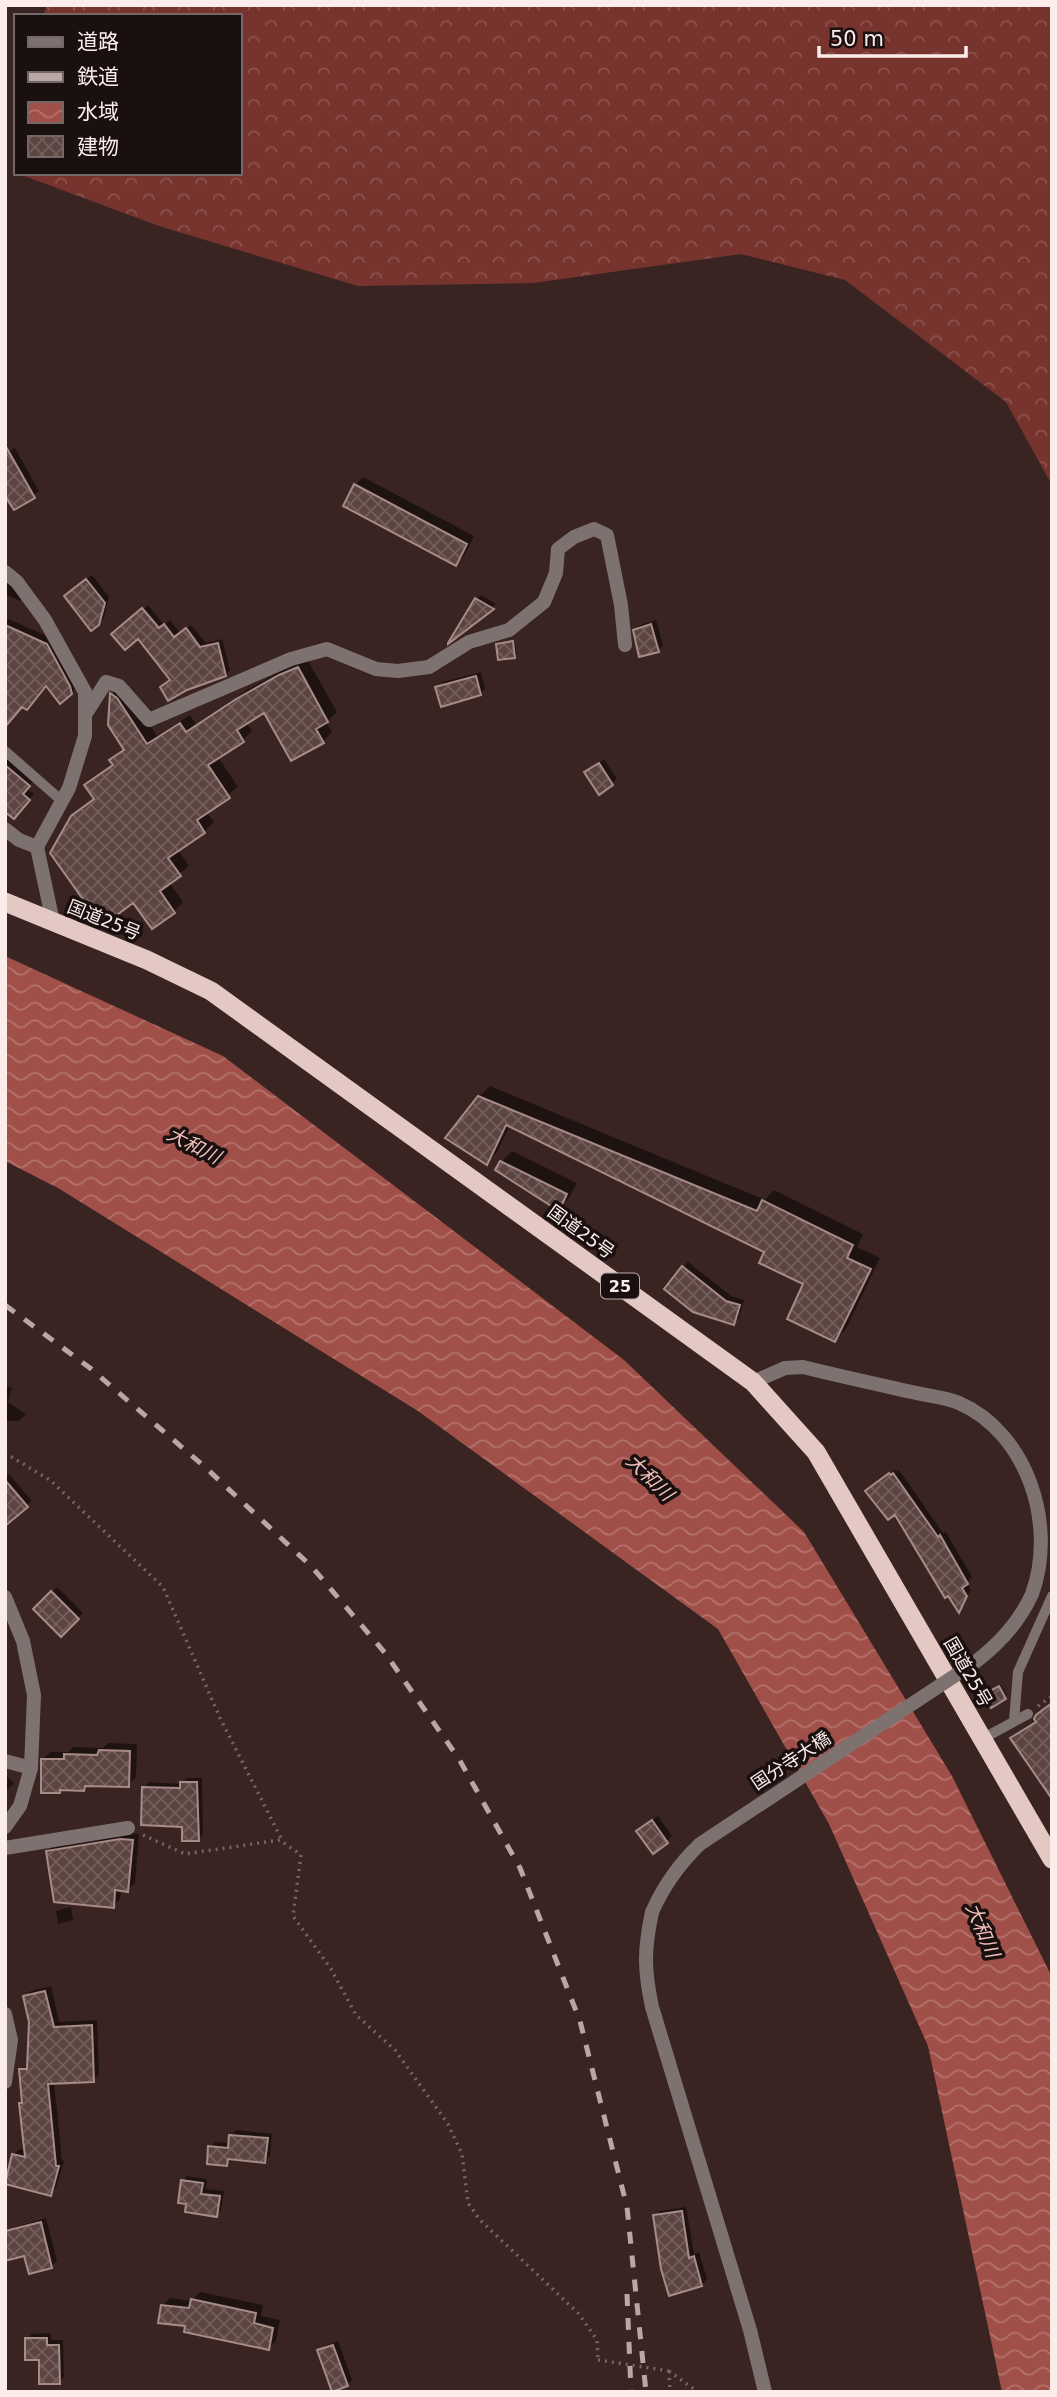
<svg xmlns="http://www.w3.org/2000/svg" width="1057" height="2397" font-family="'DejaVu Sans','Noto Sans JP',sans-serif">
	<style>
		.forest { fill: url(#forest-crowns) }
		.water { fill: url(#water-waves) }
		.shadow { fill: #0007 }
		.building { fill: url(#building-cross-hatch); stroke: #a68b87; stroke-width: 2 }
		.lines { fill: none; stroke-linecap: round; stroke-linejoin: round }
		.path { stroke: #796563; stroke-width: 3.5; stroke-dasharray: 2 5; stroke-linecap: butt }
		.service { stroke: #7e7271; stroke-width: 10 }
		.minor { stroke: #7e7271; stroke-width: 14 }
		.tertiary { stroke: #7e7271; stroke-width: 14 }
		.trunk { stroke: #e4c8c4; stroke-width: 19 }
		.rail { stroke: #b9a7a5; stroke-width: 5; stroke-dasharray: 12 12; stroke-linecap: butt }
		.path-bridge { stroke: #796563; stroke-width: 3.5; stroke-dasharray: 2 5; stroke-linecap: butt }
		.tertiary-bridge { stroke: #7e7271; stroke-width: 14 }
		.labels { text-anchor: middle; stroke-width: 7; stroke-linejoin: round; paint-order: stroke }
		.shield { fill: #1a100f; stroke: #b8aba9; stroke-width: 2 }
		.shield-label { font-size: 16px; font-weight: bold; fill: #fcedeb }
		.street-label { font-size: 18px; fill: #fcedeb; stroke: #1a100f }
		.water-label { font-size: 19px; font-style: italic; fill: #f2c2bc; stroke: #1a100f }
	</style>
	<defs>
		<pattern id="forest-crowns" width="20" height="18" patternUnits="userSpaceOnUse" patternTransform="scale(1.75)"><rect width="20" height="18" fill="#77342e"/><path d="M2 6a3 3 0 1 1 6 0M12 15a3 3 0 1 1 6 0" fill="none" stroke="#8b524c"/></pattern>
		<pattern id="water-waves" width="16" height="10" patternUnits="userSpaceOnUse" patternTransform="scale(1.75)"><rect width="16" height="10" fill="#a15049"/><path d="M0 5q4-4 8 0t8 0" fill="none" stroke="#b4726c"/></pattern>
		<pattern id="building-cross-hatch" width="8" height="8" patternUnits="userSpaceOnUse" patternTransform="scale(1.75)"><rect width="8" height="8" fill="#5c4441"/><path d="M0 0l8 8M0 8l8-8" fill="none" stroke="#745f5d"/></pattern>
	</defs>
	<rect width="100%" height="100%" fill="#3a2422"/>
	<path class="forest" d="M 47,5 L 1052,5 L 1052,485 L 1006,402 L 845,280 L 741,254 L 533,283 L 358,286 L 159,226 L 19,174 L 240,173 L 240,16 L 43,16 Z"/>
	<path class="water" d="M 5,956 L 223,1056 L 624,1360 L 804,1532 L 952,1776 L 1052,1977 L 1052,2392 L 1002,2392 L 928,2046 L 829,1824 L 718,1629 L 418,1411 L 58,1188 L 5,1161 Z"/>
	<path class="shadow" d="M 15,448 L 39,491 L 14,508 L 5,454 Z
		M 363,477 L 474,536 L 464,556 L 456,564 L 355,485 Z
		M 92,575 L 109,597 L 104,618 L 98,623 L 71,591 Z
		M 5,576 L 24,597 L 20,601 L 5,594 Z
		M 481,595 L 496,604 L 454,637 L 477,599 Z
		M 148,605 L 164,625 L 170,620 L 180,633 L 191,625 L 206,643 L 222,639 L 230,670 L 225,675 L 172,679 L 139,636 L 118,629 Z
		M 9,619 L 53,639 L 77,687 L 71,693 L 47,684 L 23,705 L 5,725 L 5,622 Z
		M 656,620 L 663,645 L 658,650 L 635,630 L 640,625 Z
		M 514,640 L 517,654 L 514,656 L 498,645 Z
		M 307,659 L 337,712 L 326,722 L 332,732 L 323,741 L 265,710 L 246,722 L 252,731 L 243,740 L 218,757 L 238,787 L 206,811 L 214,822 L 204,832 L 178,850 L 189,866 L 169,882 L 183,902 L 174,911 L 73,817 L 96,798 L 87,785 L 114,763 L 112,760 L 125,748 L 111,696 L 120,686 L 126,688 L 157,736 L 190,715 L 196,724 L 247,690 L 290,666 Z
		M 481,672 L 485,689 L 480,694 L 437,688 L 443,682 Z
		M 5,753 L 34,780 L 27,788 L 34,794 L 19,811 L 5,810 Z
		M 604,759 L 617,779 L 600,792 L 592,767 Z
		M 490,1086 L 765,1200 L 774,1190 L 863,1234 L 857,1247 L 880,1258 L 846,1329 L 835,1340 L 806,1283 L 766,1251 L 510,1125 L 497,1152 L 486,1163 L 479,1097 Z
		M 512,1151 L 577,1183 L 569,1198 L 559,1209 L 501,1162 Z
		M 688,1262 L 731,1296 L 744,1300 L 739,1318 L 734,1323 L 683,1267 Z
		M 5,1386 L 12,1388 L 8,1402 L 26,1414 L 19,1421 L 5,1421 Z
		M 895,1469 L 896,1472 L 899,1470 L 943,1533 L 946,1532 L 972,1577 L 967,1583 L 971,1590 L 959,1610 L 895,1513 L 873,1486 Z
		M 9,1474 L 32,1501 L 5,1523 L 5,1475 Z
		M 57,1587 L 83,1613 L 61,1635 L 35,1609 Z
		M 1001,1685 L 1007,1696 L 1005,1698 L 988,1693 Z
		M 108,1743 L 137,1744 L 136,1777 L 128,1785 L 88,1784 L 84,1789 L 63,1788 L 59,1792 L 43,1759 L 50,1752 L 69,1752 L 73,1747 L 103,1748 Z
		M 5,1775 L 14,1783 L 5,1792 Z
		M 187,1778 L 202,1778 L 203,1834 L 198,1839 L 144,1788 L 149,1782 L 181,1784 Z
		M 658,1816 L 672,1836 L 667,1841 L 644,1826 Z
		M 127,1833 L 139,1834 L 135,1883 L 128,1890 L 121,1889 L 120,1899 L 113,1906 L 48,1852 L 54,1845 Z
		M 71,1907 L 73,1920 L 58,1924 L 56,1911 Z
		M 51,1986 L 59,2022 L 97,2020 L 99,2074 L 93,2080 L 54,2082 L 62,2160 L 64,2161 L 56,2188 L 50,2194 L 14,2154 L 20,2149 L 26,2150 L 21,2070 L 29,2064 L 31,2022 L 25,1997 L 31,1991 Z
		M 236,2130 L 272,2134 L 270,2156 L 264,2161 L 233,2158 L 227,2164 L 210,2147 L 215,2142 L 230,2143 L 231,2135 Z
		M 187,2176 L 207,2179 L 206,2189 L 224,2191 L 221,2210 L 216,2215 L 188,2203 L 182,2181 Z
		M 686,2207 L 694,2254 L 699,2252 L 707,2279 L 702,2284 L 670,2293 L 655,2216 L 660,2211 Z
		M 46,2218 L 57,2261 L 51,2266 L 26,2254 L 5,2259 L 5,2230 Z
		M 200,2292 L 263,2305 L 261,2316 L 280,2320 L 276,2341 L 268,2348 L 187,2325 L 162,2306 L 170,2298 L 192,2301 Z
		M 51,2333 L 51,2340 L 63,2340 L 64,2377 L 59,2382 L 27,2339 L 32,2334 Z
		M 338,2341 L 352,2380 L 347,2385 L 319,2351 L 325,2346 Z"/>
	<path class="building" d="M 5,445 L 35,498 L 14,510 L 5,496 Z
		M 354,484 L 467,544 L 456,566 L 343,506 Z
		M 86,579 L 105,603 L 99,625 L 91,631 L 64,596 Z
		M 475,598 L 494,609 L 448,644 L 448,643 Z
		M 142,608 L 159,628 L 164,624 L 174,637 L 186,628 L 200,647 L 218,643 L 226,676 L 187,690 L 168,701 L 160,687 L 170,680 L 138,639 L 125,650 L 111,634 Z
		M 651,624 L 659,652 L 639,657 L 633,630 Z
		M 5,625 L 47,644 L 70,686 L 72,694 L 60,704 L 46,686 L 27,710 L 22,707 L 5,727 Z
		M 513,641 L 515,658 L 498,660 L 496,644 Z
		M 298,667 L 328,722 L 316,729 L 324,743 L 291,761 L 264,713 L 237,730 L 244,742 L 208,765 L 230,798 L 197,820 L 205,833 L 168,858 L 181,876 L 160,891 L 175,913 L 152,929 L 133,903 L 102,926 L 50,853 L 71,816 L 94,799 L 84,785 L 113,765 L 109,760 L 124,750 L 108,725 L 110,693 L 117,698 L 147,744 L 180,723 L 186,732 L 236,699 L 279,675 Z
		M 476,676 L 481,695 L 441,707 L 435,687 Z
		M 599,763 L 613,785 L 599,795 L 584,772 Z
		M 5,765 L 30,786 L 23,794 L 30,800 L 14,819 L 5,812 Z
		M 478,1096 L 757,1211 L 762,1200 L 853,1245 L 847,1258 L 871,1269 L 835,1342 L 787,1319 L 803,1284 L 759,1263 L 764,1252 L 506,1125 L 487,1165 L 445,1138 Z
		M 500,1161 L 567,1194 L 559,1211 L 495,1170 Z
		M 682,1266 L 726,1301 L 740,1305 L 734,1325 L 693,1312 L 664,1289 Z
		M 889,1473 L 891,1475 L 893,1473 L 938,1537 L 940,1535 L 968,1584 L 962,1588 L 967,1596 L 959,1613 L 948,1596 L 945,1598 L 895,1515 L 888,1520 L 865,1491 Z
		M 5,1480 L 28,1507 L 5,1526 Z
		M 51,1591 L 79,1619 L 61,1637 L 33,1609 Z
		M 999,1686 L 1006,1699 L 991,1708 L 984,1694 Z
		M 1052,1703 L 1052,1799 L 1010,1738 L 1036,1722 L 1034,1719 L 1036,1715 Z
		M 99,1750 L 130,1751 L 129,1787 L 85,1786 L 84,1791 L 60,1790 L 60,1793 L 41,1793 L 41,1759 L 64,1759 L 64,1754 L 97,1755 Z
		M 180,1782 L 197,1782 L 199,1841 L 182,1841 L 182,1827 L 141,1825 L 142,1787 L 180,1788 Z
		M 652,1820 L 668,1843 L 653,1854 L 636,1831 Z
		M 120,1839 L 133,1840 L 128,1892 L 115,1890 L 114,1908 L 54,1902 L 46,1851 Z
		M 45,1991 L 54,2027 L 92,2025 L 94,2082 L 48,2084 L 56,2166 L 59,2166 L 51,2196 L 5,2184 L 12,2154 L 25,2157 L 19,2103 L 22,2103 L 19,2069 L 27,2069 L 29,2022 L 23,1996 Z
		M 229,2135 L 268,2138 L 265,2163 L 228,2159 L 227,2166 L 207,2164 L 208,2146 L 228,2148 Z
		M 181,2180 L 203,2183 L 201,2194 L 220,2196 L 217,2217 L 185,2212 L 186,2204 L 178,2203 Z
		M 682,2211 L 689,2258 L 694,2256 L 702,2286 L 669,2296 L 661,2269 L 653,2215 Z
		M 41,2222 L 52,2268 L 29,2274 L 24,2256 L 5,2261 L 5,2231 Z
		M 191,2299 L 256,2313 L 254,2323 L 273,2328 L 269,2350 L 184,2332 L 185,2326 L 158,2323 L 161,2305 L 189,2308 Z
		M 25,2338 L 47,2338 L 47,2345 L 59,2345 L 60,2384 L 39,2384 L 39,2360 L 25,2360 Z
		M 333,2345 L 348,2386 L 332,2392 L 317,2350 Z"/>
	<g class="lines">
		<path class="path" d="M 5,1453 L 50,1480 L 163,1587 L 220,1718 L 282,1840
			M 1038,1706 L 1052,1696
			M 143,1835 L 185,1854 L 280,1840 L 301,1855 L 293,1916 L 331,1969 L 356,2015 L 395,2050 L 448,2124 L 462,2154 L 468,2203 L 480,2220 L 579,2314 L 597,2340 L 598,2360
			M 669,2371 L 698,2392
			M 669,2371 L 670,2392"/>
		<path class="service" d="M 5,751 L 62,801
			M 1014,1721 L 1018,1672 L 1052,1596
			M 982,1739 L 1028,1714"/>
		<path class="minor" d="M 85,715 L 106,682 L 119,686 L 149,720 L 291,659 L 327,649 L 376,669 L 398,671 L 429,667 L 469,642 L 509,630 L 544,602 L 556,573 L 558,549 L 574,537 L 594,529 L 607,535 L 621,605 L 625,645
			M 5,829 L 19,840 L 37,847
			M 5,1597 L 23,1641 L 34,1695 L 31,1768 L 20,1806 L 5,1827
			M 5,1761 L 31,1768
			M 5,1848 L 128,1828
			M 5,2014 L 11,2040 L 5,2082"/>
		<path class="tertiary" d="M 5,572 L 17,582 L 45,620 L 85,692 L 85,736 L 69,788 L 37,847 L 53,922
			M 753,1382 L 785,1368 L 803,1367 C 839,1376 876,1384 912,1392 C 927,1396 945,1397 959,1403 C 1028,1433 1057,1526 1032,1594 C 1019,1623 999,1644 974,1663
			M 652,1912 C 644,1950 644,1969 652,2007 L 750,2330 L 765,2392"/>
		<path class="trunk" d="M 5,902 L 147,960 L 211,991 L 753,1382 L 816,1452 L 1052,1859"/>
		<path class="rail" d="M 5,1305 L 90,1368 L 206,1468 L 312,1567 L 385,1653 L 459,1759 L 520,1868 L 580,2021 L 627,2207 L 646,2392
			M 627,2294 L 631,2392"/>
		<path class="path-bridge" d="M 598,2360 L 669,2371"/>
		<path class="tertiary-bridge" d="M 652,1912 C 664,1885 678,1865 700,1844 L 974,1663"/>
	</g>
	<g class="labels">
		<rect class="shield" x="601" y="1273.5" width="38" height="25" rx="5"/>
		<g class="shield-label">
			<text x="620" y="1292">25</text>
		</g>
		<g class="street-label">
			<text transform="translate(104 920) rotate(22)" y="6">国道25号</text>
			<text transform="translate(581 1232) rotate(36)" y="6">国道25号</text>
			<text transform="translate(968 1672) rotate(60)" y="6">国道25号</text>
			<text transform="translate(791 1761) rotate(-33)" y="6">国分寺大橋</text>
		</g>
		<g class="water-label">
			<text transform="translate(194 1145) rotate(27)" y="7">大和川</text>
			<text transform="translate(650 1477) rotate(44)" y="7">大和川</text>
			<text transform="translate(983 1930) rotate(67)" y="7">大和川</text>
		</g>
	</g>
	<rect width="1057" height="2397" fill="none" stroke="#fcedeb" stroke-width="14"/>
	<rect x="14" y="14" width="228" height="161" fill="#1a100f" stroke="#746867" stroke-width="2"/>
	<rect x="28" y="37" width="35" height="10" fill="#7e7271" stroke="#746867" stroke-width="2"/>
	<text x="77" y="49" font-size="21" fill="#fcedeb">道路</text>
	<rect x="28" y="72" width="35" height="10" fill="#b9a7a5" stroke="#746867" stroke-width="2"/>
	<text x="77" y="84" font-size="21" fill="#fcedeb">鉄道</text>
	<rect x="28" y="102" width="35" height="21" fill="url(#water-waves)" stroke="#746867" stroke-width="2"/>
	<text x="77" y="119" font-size="21" fill="#fcedeb">水域</text>
	<rect x="28" y="136" width="35" height="21" fill="url(#building-cross-hatch)" stroke="#746867" stroke-width="2"/>
	<text x="77" y="154" font-size="21" fill="#fcedeb">建物</text>
	<path d="M819 46v10h147v-10" fill="none" stroke="#fcedeb" stroke-width="3.5"/>
	<text x="830" y="46" font-size="21" fill="#fcedeb" stroke="#1a100f" stroke-width="5" paint-order="stroke">50 m</text>
</svg>
